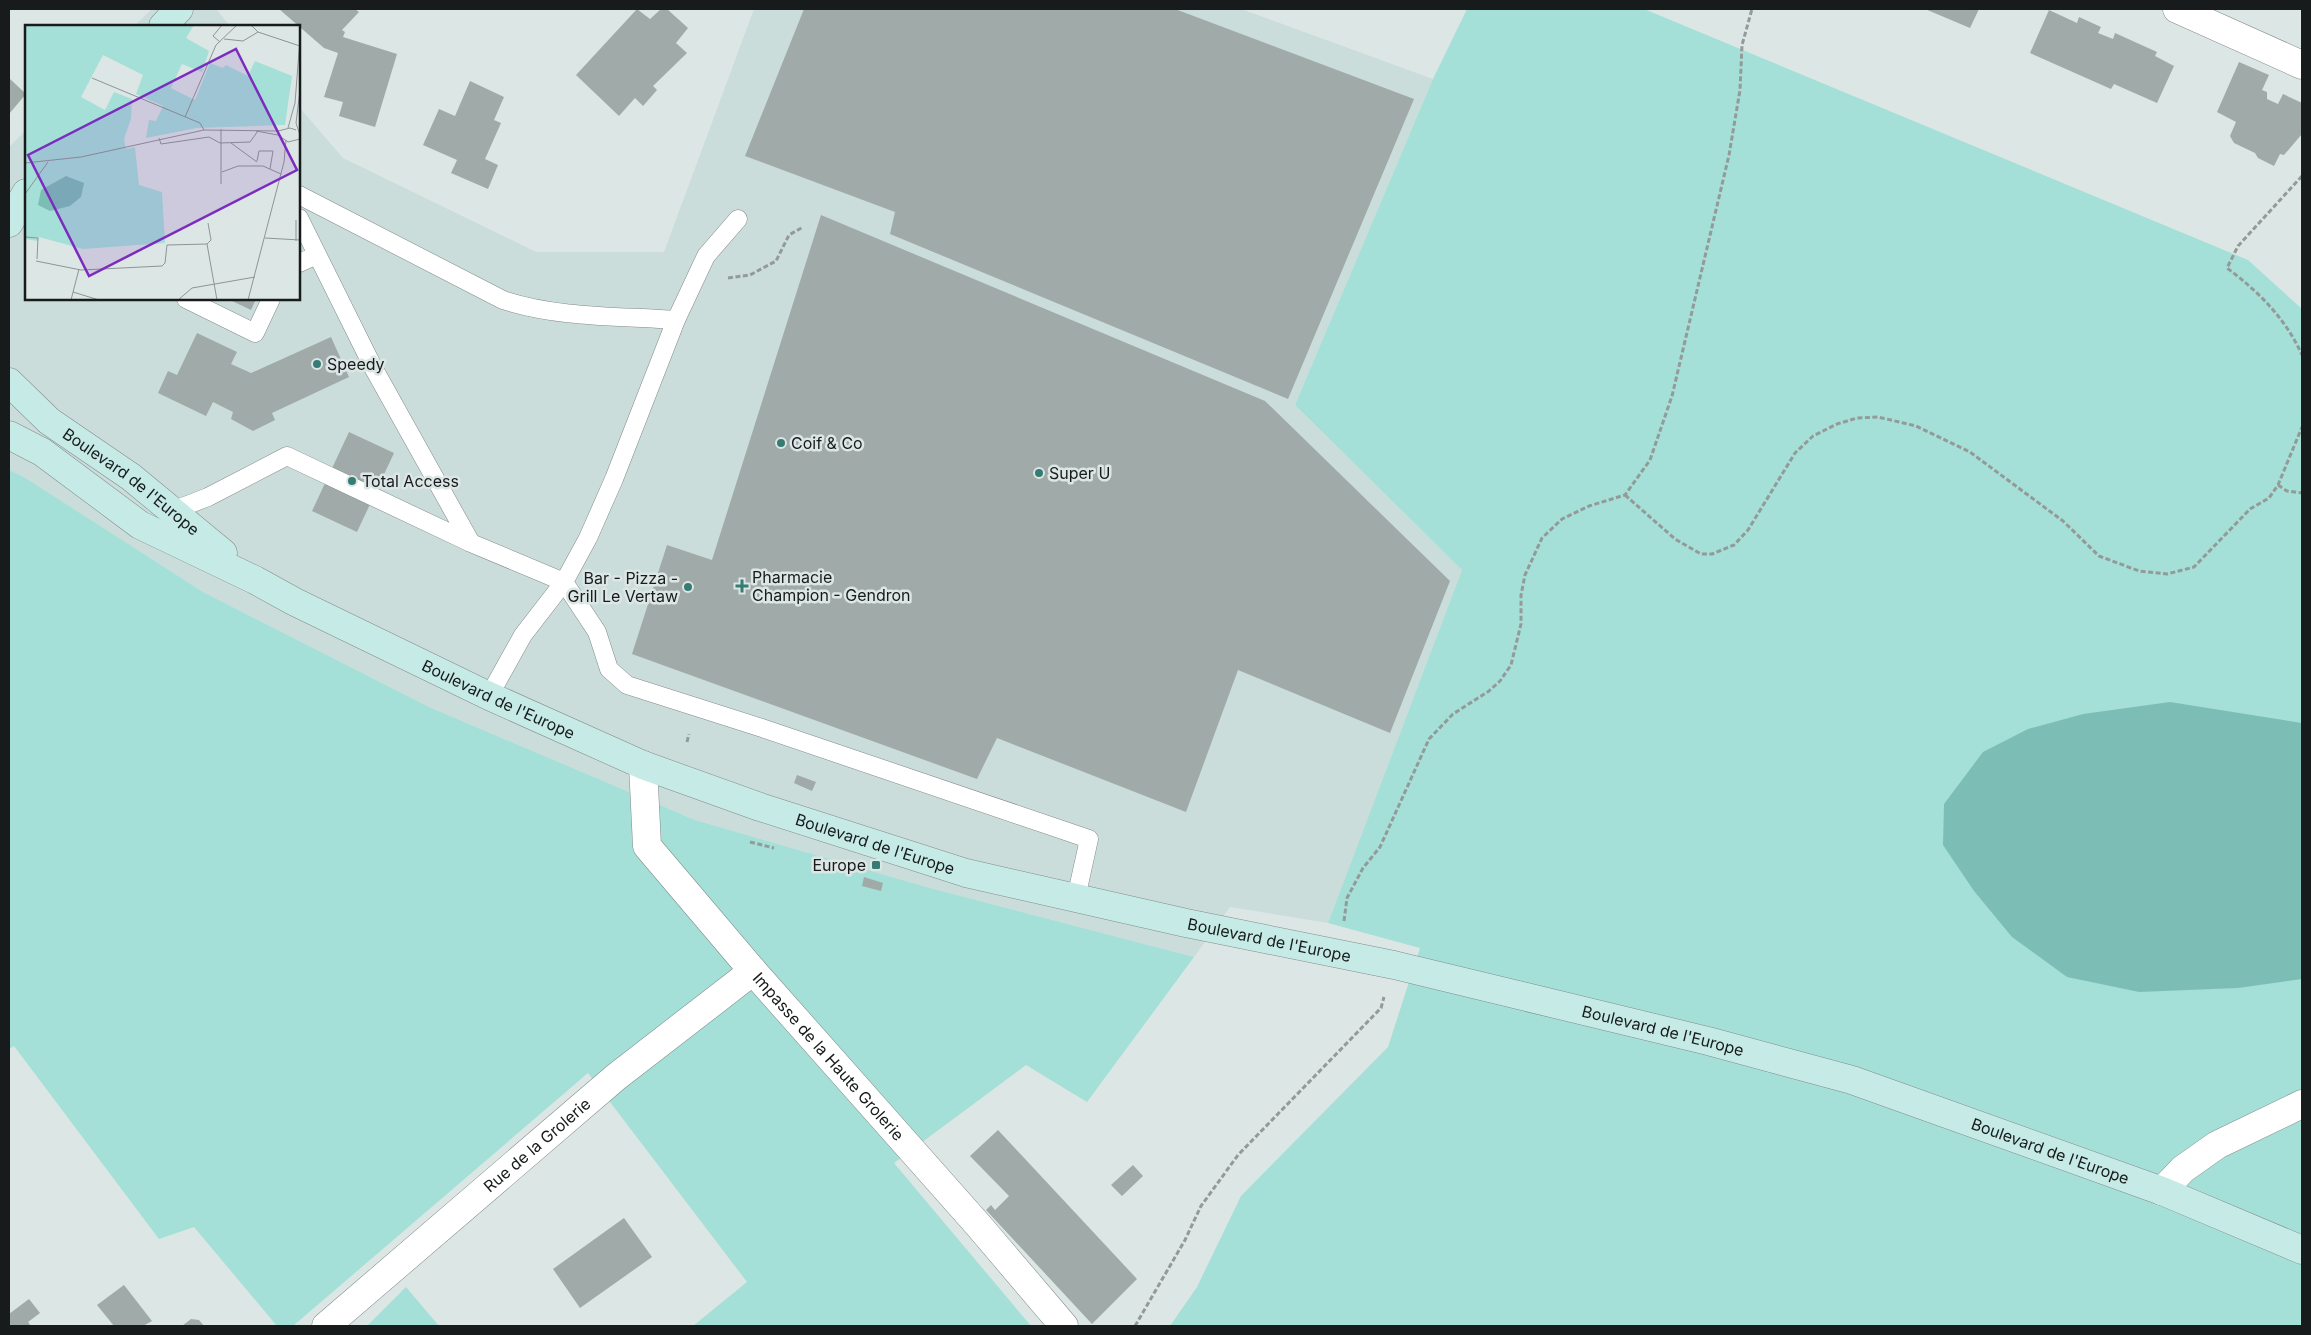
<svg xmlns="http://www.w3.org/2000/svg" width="2311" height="1335" font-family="Inter,sans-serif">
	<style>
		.built { fill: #caddda }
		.green { fill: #a4e0d7 }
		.water { fill: #7cbeb5 }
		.building { fill: #a0aaa8 }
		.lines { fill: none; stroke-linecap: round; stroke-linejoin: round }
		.lane-casing { stroke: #828b8a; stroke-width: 19 }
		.street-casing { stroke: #828b8a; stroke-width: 29 }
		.secondary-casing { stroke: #828b8a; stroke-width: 29 }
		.path { stroke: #939a99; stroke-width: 3; stroke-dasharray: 5 2.5; stroke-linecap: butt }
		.lane { stroke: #fff; stroke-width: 18 }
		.street { stroke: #fff; stroke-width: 28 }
		.secondary { stroke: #c6ebe7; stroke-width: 28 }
		.poi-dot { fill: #367c74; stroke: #dce6e4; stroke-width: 2 }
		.labels { text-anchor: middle; stroke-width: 5; stroke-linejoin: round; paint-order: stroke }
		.poi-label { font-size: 16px; fill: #181b1b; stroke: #dce6e4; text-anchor: start }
		.street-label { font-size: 16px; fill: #181b1b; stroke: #dce6e4 }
		.inset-road { fill: none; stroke: #8e9594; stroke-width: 1 }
		.view { fill: #7b2cbf; fill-opacity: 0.15; stroke: #7b2cbf; stroke-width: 2.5 }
		.inset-edge { fill: none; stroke: #181b1b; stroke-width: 2.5 }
	</style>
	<rect width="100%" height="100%" fill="#dce6e4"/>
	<path class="built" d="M 152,9 L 216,9 L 230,26 L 134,26 Z
		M 754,9 L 1241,9 L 1433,79 L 1295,405 L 1462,570 L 1328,923 L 1230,907 L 1194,957 L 930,888 L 695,820 L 429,707 L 203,592 L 24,477 L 9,470 L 9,147 L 26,130 L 26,299 L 299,299 L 299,107 L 343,158 L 536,252 L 664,252 Z"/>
	<path class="green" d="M 1467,9 L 1644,9 L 2248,260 L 2302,309 L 2302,1326 L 1170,1326 L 1197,1287 L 1241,1196 L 1388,1047 L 1420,948 L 1328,923 L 1462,570 L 1295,405 L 1433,79 Z
		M 9,470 L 24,477 L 203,592 L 429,707 L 695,820 L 930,888 L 1194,957 L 1087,1102 L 1026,1065 L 894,1163 L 1031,1326 L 693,1326 L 747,1282 L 588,1073 L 293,1326 L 277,1326 L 194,1227 L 159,1239 L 14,1046 L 9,1049 Z
		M 406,1287 L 439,1326 L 367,1326 Z"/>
	<path class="water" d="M 2170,702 L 2302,723 L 2302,979 L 2238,988 L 2139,992 L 2067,977 L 2012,937 L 1974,891 L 1943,845 L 1944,804 L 1983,752 L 2028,729 L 2083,714 Z"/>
	<path class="building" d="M 279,9 L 355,9 L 359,12 L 342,30 L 345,32 L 343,37 L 397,54 L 375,127 L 339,116 L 343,102 L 324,97 L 338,53 L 324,48 Z
		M 637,9 L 650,19 L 661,9 L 667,9 L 688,28 L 676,43 L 687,53 L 653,86 L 657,90 L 643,106 L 635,98 L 619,116 L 576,75 Z
		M 804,9 L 1175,9 L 1414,99 L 1288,399 L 890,234 L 895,212 L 745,156 Z
		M 1925,9 L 1979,9 L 1970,28 Z
		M 2049,10 L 2077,23 L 2079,17 L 2101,27 L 2098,33 L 2113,39 L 2115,33 L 2157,52 L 2155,56 L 2174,66 L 2157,103 L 2114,84 L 2111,89 L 2030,53 Z
		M 2239,62 L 2269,75 L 2262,90 L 2267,92 L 2267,99 L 2278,104 L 2283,94 L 2302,103 L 2302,134 L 2284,155 L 2280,154 L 2274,166 L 2258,158 L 2255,153 L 2234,143 L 2230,136 L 2236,122 L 2217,112 Z
		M 9,78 L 26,94 L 9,114 Z
		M 470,81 L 504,97 L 494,120 L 501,123 L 485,159 L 498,165 L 488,189 L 451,173 L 457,160 L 423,145 L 439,109 L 455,116 Z
		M 821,215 L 1265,401 L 1450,581 L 1390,733 L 1238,670 L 1186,812 L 997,738 L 977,779 L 632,654 L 667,545 L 712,560 Z
		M 228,299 L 256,299 L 251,310 Z
		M 197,333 L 237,352 L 231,364 L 251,373 L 331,337 L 349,377 L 272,413 L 275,420 L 253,431 L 231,419 L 233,412 L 213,402 L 206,416 L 158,393 L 168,371 L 177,375 Z
		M 349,432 L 394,453 L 357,532 L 312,511 Z
		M 797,775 L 816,782 L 812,791 L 794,783 Z
		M 864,877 L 883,883 L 881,891 L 862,886 Z
		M 998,1130 L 1137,1279 L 1092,1324 L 986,1210 L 991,1205 L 995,1210 L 1009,1196 L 970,1156 Z
		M 1133,1165 L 1143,1176 L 1122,1196 L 1111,1185 Z
		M 624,1218 L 652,1257 L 580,1308 L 553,1269 Z
		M 124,1285 L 152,1321 L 143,1326 L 114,1326 L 97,1305 Z
		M 29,1299 L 40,1313 L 28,1322 L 31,1326 L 9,1326 L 9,1314 Z
		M 191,1319 L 199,1320 L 204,1326 L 182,1326 Z"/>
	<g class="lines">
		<defs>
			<path id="lane" d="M 299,195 L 503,300 C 558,318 618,316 676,320
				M 299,218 L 374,369 L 471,543
				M 299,263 L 317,255
				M 186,299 L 255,333 L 271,299
				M 172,511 L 208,497 L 287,456 L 471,543 L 564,582 L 597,632 L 609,669 L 627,685 L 762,728 L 1089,839 L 1076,898
				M 489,696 L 523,635 L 564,582 L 588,538 L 614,479 L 676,320 L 706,256 L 738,219"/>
			<g id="street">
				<path d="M 2177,9 L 2302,65"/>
				<path id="s1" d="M 643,765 L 647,846 L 753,971 L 979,1226 L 1064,1326"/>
				<path d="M 2162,1191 L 2183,1169 L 2217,1145 L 2302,1104"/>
				<path id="s2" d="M 326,1326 L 616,1077 L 753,971"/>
			</g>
			<g id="secondary">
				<path d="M 163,26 L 179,9"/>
				<path d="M 9,223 L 26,193"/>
				<path id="s3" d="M 9,382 L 49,421 L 131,477 L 223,553"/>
				<path id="s4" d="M 9,435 L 42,452 L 140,525 L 255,580 L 295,602 L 489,696 L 643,765 L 760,807 L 966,873 L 1186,923 L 1394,965 L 1708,1041 L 1852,1080 L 2162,1191 L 2302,1250"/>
			</g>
		</defs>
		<use href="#lane" class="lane-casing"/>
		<use href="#street" class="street-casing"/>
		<use href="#secondary" class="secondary-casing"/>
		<path class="path" d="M 2302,176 L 2238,246 L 2227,268 C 2259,292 2286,319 2302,355
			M 728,278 L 750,275 L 776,261 L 789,235 L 803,227
			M 2278,485 L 2287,491 L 2302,493
			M 1625,495 L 1675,539 L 1701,554 L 1712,554 L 1734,545 L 1748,530 L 1795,453 L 1813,436 L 1837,424 L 1857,418 L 1878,417 L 1916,426 L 1970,452 L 2063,521 L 2099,556 L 2139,571 L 2167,574 L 2194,567 L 2250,509 L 2269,498 L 2278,485 L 2302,427
			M 687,742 L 689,734
			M 750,842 L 774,848
			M 1344,921 L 1347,898 L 1363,868 L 1380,847 L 1429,739 L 1453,714 L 1489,691 L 1500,681 L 1511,665 L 1521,624 L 1521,595 L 1525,575 L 1542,538 L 1562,519 L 1589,506 L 1625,495 L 1650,460 L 1672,396 L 1729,155 L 1740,90 L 1742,45 L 1752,9
			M 1135,1326 L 1185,1240 L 1201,1206 L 1238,1155 L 1381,1008 L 1384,997"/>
		<use href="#lane" class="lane"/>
		<use href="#street" class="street"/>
		<use href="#secondary" class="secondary"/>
	</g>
	<g class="poi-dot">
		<circle cx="317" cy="364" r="5"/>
		<circle cx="781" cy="443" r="5"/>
		<circle cx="1039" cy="473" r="5"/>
		<circle cx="352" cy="481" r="5"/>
		<path d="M739.5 578.5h5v5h5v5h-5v5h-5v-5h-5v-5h5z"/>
		<circle cx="688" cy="587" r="5"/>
		<rect x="871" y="860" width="10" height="10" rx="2.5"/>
	</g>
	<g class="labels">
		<g class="poi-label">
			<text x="327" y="370">Speedy</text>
			<text x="791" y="449">Coif &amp; Co</text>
			<text x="1049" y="479">Super U</text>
			<text x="362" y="487">Total Access</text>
			<text x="752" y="583">Pharmacie<tspan x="752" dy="18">Champion - Gendron</tspan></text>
			<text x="678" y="584" text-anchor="end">Bar - Pizza -<tspan x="678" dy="18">Grill Le Vertaw</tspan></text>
			<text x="866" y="871" text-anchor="end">Europe</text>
		</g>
		<g class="street-label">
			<text dy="6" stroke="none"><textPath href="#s3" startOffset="158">Boulevard de l'Europe</textPath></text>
			<text dy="6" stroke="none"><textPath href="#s4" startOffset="558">Boulevard de l'Europe</textPath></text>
			<text dy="6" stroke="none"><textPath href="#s4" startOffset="962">Boulevard de l'Europe</textPath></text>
			<text dy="6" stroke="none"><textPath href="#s4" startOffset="1368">Boulevard de l'Europe</textPath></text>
			<text dy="6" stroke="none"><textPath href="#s4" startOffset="1772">Boulevard de l'Europe</textPath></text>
			<text dy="6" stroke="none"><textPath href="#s1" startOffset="359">Impasse de la Haute Grolerie</textPath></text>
			<text dy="6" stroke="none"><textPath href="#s2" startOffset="278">Rue de la Grolerie</textPath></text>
			<text dy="6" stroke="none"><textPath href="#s4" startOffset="2178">Boulevard de l'Europe</textPath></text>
		</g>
	</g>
	<g transform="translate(25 25)">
		<rect width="275" height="275" fill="#dce6e4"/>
		<path d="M 0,0 L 169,0 L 161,13 L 184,26 L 177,47 L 157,39 L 146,63 L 170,75 L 185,38 L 198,43 L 201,40 L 223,51 L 230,36 L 267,51 L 260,100 L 172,103 L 121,113 L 124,95 L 131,96 L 138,81 L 111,69 L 118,50 L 78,30 L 56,72 L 80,85 L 89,67 L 107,74 L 106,94 L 99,114 L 101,124 L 110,122 L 114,160 L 137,167 L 140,218 L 58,224 L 14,212 L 13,216 L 0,214 Z" fill="#a4e0d7"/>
		<path d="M 41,151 L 59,158 L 56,172 L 45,181 L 25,186 L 13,180 L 16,165 Z" fill="#7cbeb5"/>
		<path class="inset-road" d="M 226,0 L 233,7 L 275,21M 199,14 L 218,16 L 233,7M 195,17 L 188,11 L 197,0M 67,53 L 175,98 L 179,105M 275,65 L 271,98 L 275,110M 160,92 L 191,20 L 212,0M 263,103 L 270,78 L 275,14M 231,106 L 253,110 L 263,117 L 275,114M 134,113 L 136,119 L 184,112 L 195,118 L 225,117 L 233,106M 206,118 L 232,137M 232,136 L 234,126 L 248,126 L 245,144M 0,138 L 56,132 L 179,105 L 253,106 L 265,103 L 271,105M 197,147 L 213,141 L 238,141 L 256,149M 196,159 L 196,104M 0,169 L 23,137M 183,198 L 186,215 L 182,219 L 192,275M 0,212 L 13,213 L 12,234M 240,213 L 275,215M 271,216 L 271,195M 11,236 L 56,245 L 137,241 L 140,238 L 142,220 L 182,219M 48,267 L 74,275M 46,275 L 54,244M 153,275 L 167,263 L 230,252M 223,275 L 259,137 L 261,115"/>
		<path class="view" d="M 211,24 L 272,145 L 64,251 L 3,130 Z"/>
		<rect width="275" height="275" class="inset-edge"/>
	</g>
	<rect width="2311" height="1335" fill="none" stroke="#181b1b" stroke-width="20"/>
</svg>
